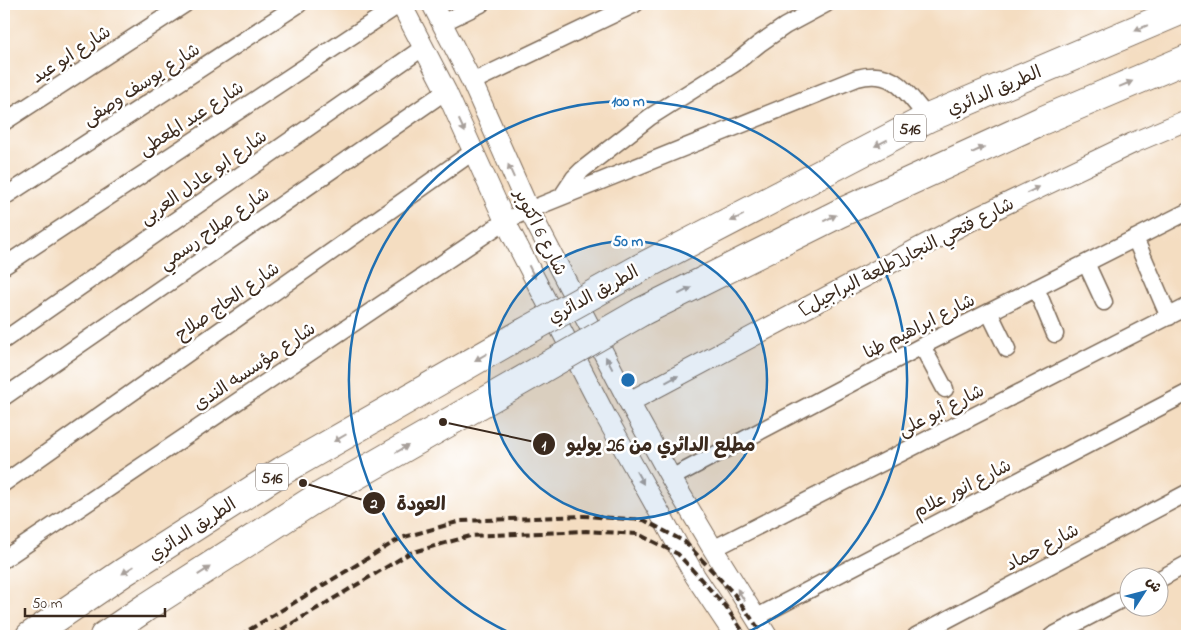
<svg xmlns="http://www.w3.org/2000/svg" width="1191" height="640" font-family="'Indie Flower','Playpen Sans Arabic',sans-serif">
	<style>
		.lines { fill: none; stroke-linecap: round; stroke-linejoin: round }
		.minor-casing { stroke: #7c6957; stroke-width: 19 }
		.tertiary-casing { stroke: #7c6957; stroke-width: 22 }
		.motorway-casing { stroke: #7c6957; stroke-width: 30 }
		.minor { stroke: #fff; stroke-width: 16 }
		.tertiary { stroke: #fff; stroke-width: 20 }
		.motorway { stroke: #fff; stroke-width: 28 }
		.rail { stroke: #3b2a1e; stroke-width: 4; stroke-dasharray: 8 4; stroke-linecap: butt }
		.motorway-bridge-casing { stroke: #7c6957; stroke-width: 30; stroke-linecap: butt }
		.motorway-bridge { stroke: #fff; stroke-width: 28 }
		.oneway { fill: #a79f9a }
		.ring { fill: none; stroke: #1f6fb2; stroke-width: 2.5 }
		.labels { text-anchor: middle; stroke-width: 5; stroke-linejoin: round; paint-order: stroke }
		.shield { fill: #fff; stroke: #766a62; stroke-width: 1 }
		.shield-label { font-size: 16px; font-weight: bold; fill: #3b2a1e }
		.street-label { font-size: 18px; fill: #3b2a1e; stroke: #fff }
		.centre { fill: #1f6fb2; stroke: #fff; stroke-width: 2.5 }
		.ring-label { font-size: 15px; text-anchor: middle; font-weight: bold; fill: #1f6fb2; stroke: #fff; stroke-width: 5; stroke-linejoin: round; paint-order: stroke }
		.leader { fill: none; stroke: #3b2a1e; stroke-width: 2 }
		.callout-dot { fill: #3b2a1e; stroke: #fff; stroke-width: 2 }
		.mark-label { font-size: 15px; text-anchor: middle; font-weight: bold; fill: #fff }
		.callout-label { font-size: 19px; text-anchor: middle; font-weight: bold; fill: #3b2a1e; stroke: #fff; stroke-width: 5; stroke-linejoin: round; paint-order: stroke }
	</style>
	<rect width="100%" height="100%" fill="#fff"/>
	<filter id="ink" filterUnits="userSpaceOnUse"><feTurbulence type="fractalNoise" baseFrequency=".02" numOctaves="2"/><feDisplacementMap in="SourceGraphic" scale="10" xChannelSelector="R" yChannelSelector="G"/><feConvolveMatrix kernelMatrix="1 2 1 2 8 2 1 2 1" color-interpolation-filters="sRGB"/></filter>
	<filter id="wash" filterUnits="userSpaceOnUse"><feTurbulence type="fractalNoise" baseFrequency=".0096" numOctaves="4" result="noise"/><feDisplacementMap in="SourceGraphic" scale="20" xChannelSelector="R" yChannelSelector="G"/><feGaussianBlur stdDeviation="1.12" result="paint"/><feColorMatrix in="noise" values="0 0 0 0 0 0 0 0 0 0 0 0 0 0 0 0 0 1.4 0 .05"/><feComposite in="paint" operator="in"/></filter>
	<g filter="url(#wash)">
		<rect width="100%" height="100%" fill="#f4ddc1"/>
	</g>
	<g filter="url(#ink)">
		<g class="lines">
			<defs>
				<path id="minor" d="M 442,23 L 481,4
					M 472,82 L 635,4
					M 4,122 L 185,4
					M 562,196 L 574,178 L 582,170 L 650,117 L 734,64 L 759,44 L 785,26 L 826,4
					M 4,197 L 299,4
					M 1135,238 L 1169,317
					M 1086,263 L 1104,302
					M 4,266 L 400,4
					M 1036,288 L 1055,334
					M 989,312 L 1007,349
					M 4,340 L 424,47
					M 922,346 L 945,389
					M 4,397 L 446,91
					M 671,478 L 922,346 L 1187,212
					M 4,483 L 474,151
					M 713,549 L 1187,307
					M 4,559 L 505,221 L 529,210 L 857,78 C 895,68 906,93 928,118
					M 1158,580 L 1187,564
					M 755,618 L 1187,393
					M 916,636 L 1187,493
					M 1052,636 L 1128,596"/>
				<path id="tertiary" d="M 401,4 L 446,91 L 505,221 L 606,417 L 695,576 L 735,636
					M 432,4 L 472,82 L 529,210 L 629,402 L 671,478 L 713,549 L 767,636
					M 629,402 L 966,223 L 1133,143 L 1187,120"/>
				<path id="motorway" d="M 642,267 L 928,118 L 1187,8
					M 641,312 L 840,213 L 1041,121 L 1187,59
					M 30,636 L 124,572 L 282,471 L 523,333
					M 104,636 L 145,608 L 313,500 L 540,370"/>
			</defs>
			<use href="#minor" class="minor-casing"/>
			<use href="#tertiary" class="tertiary-casing"/>
			<use href="#motorway" class="motorway-casing"/>
			<use href="#minor" class="minor"/>
			<use href="#tertiary" class="tertiary"/>
			<use href="#motorway" class="motorway"/>
			<path class="rail" d="M 239,636 L 401,538 L 461,521 L 584,516 L 644,520 L 685,542 L 734,594 L 764,636
				M 271,636 L 410,553 L 470,536 L 586,531 L 638,534 L 678,554 L 725,606 L 746,636"/>
			<defs>
				<path id="motorway-bridge" d="M 523,333 L 642,267
					M 540,370 L 641,312"/>
			</defs>
			<use href="#motorway-bridge" class="motorway-bridge-casing"/>
			<use href="#motorway-bridge" class="motorway-bridge"/>
		</g>
		<defs><path id="oneway-solid" d="M-6-.8H1V-3.2L6.5 0L1 3.2V.8H-6Z" transform="scale(1.25)"/></defs>
		<g class="oneway">
			<use href="#oneway-solid" transform="translate(1141 28) rotate(157)"/>
			<use href="#oneway-solid" transform="translate(1126 84) rotate(-23)"/>
			<use href="#oneway-solid" transform="translate(462 126) rotate(65)"/>
			<use href="#oneway-solid" transform="translate(881 143) rotate(153)"/>
			<use href="#oneway-solid" transform="translate(978 150) rotate(-25)"/>
			<use href="#oneway-solid" transform="translate(511 171) rotate(-114)"/>
			<use href="#oneway-solid" transform="translate(1033 190) rotate(-26)"/>
			<use href="#oneway-solid" transform="translate(737 218) rotate(153)"/>
			<use href="#oneway-solid" transform="translate(830 218) rotate(-26)"/>
			<use href="#oneway-solid" transform="translate(532 272) rotate(63)"/>
			<use href="#oneway-solid" transform="translate(685 291) rotate(-26)"/>
			<use href="#oneway-solid" transform="translate(481 357) rotate(150)"/>
			<use href="#oneway-solid" transform="translate(609 363) rotate(-118)"/>
			<use href="#oneway-solid" transform="translate(672 379) rotate(-28)"/>
			<use href="#oneway-solid" transform="translate(340 438) rotate(150)"/>
			<use href="#oneway-solid" transform="translate(402 449) rotate(-30)"/>
			<use href="#oneway-solid" transform="translate(640 478) rotate(61)"/>
			<use href="#oneway-solid" transform="translate(128 570) rotate(147)"/>
			<use href="#oneway-solid" transform="translate(204 571) rotate(-33)"/>
			<use href="#oneway-solid" transform="translate(741 595) rotate(-122)"/>
		</g>
	</g>
	<circle cx="628" cy="380" r="139" fill="#1f6fb2" fill-opacity=".12"/>
	<g class="ring">
		<circle cx="628" cy="380" r="139"/>
		<path d="M517 636A279 279 0 1 1 739 636"/>
	</g>
	<g class="labels">
		<g class="shield">
			<rect x="894" y="114.5" width="32" height="27" rx="4"/>
			<rect x="256" y="463.5" width="32" height="27" rx="4"/>
		</g>
		<g class="shield-label">
			<text x="910" y="134">516</text>
			<text x="272" y="483">516</text>
		</g>
		<g class="street-label">
			<text transform="translate(71 54) rotate(-33)" y="6">شارع ابو عيد</text>
			<text transform="translate(141 84) rotate(-33)" y="6">شارع يوسف وصفى</text>
			<text transform="translate(994 90) rotate(-23)" y="6">الطريق الدائري</text>
			<text transform="translate(191 118) rotate(-33)" y="6">شارع عبد المعطى</text>
			<text transform="translate(203 177) rotate(-35)" y="6">شارع ابو عادل العربى</text>
			<text transform="translate(214 228) rotate(-35)" y="6">شارع صلاح رسمي</text>
			<text transform="translate(541 232) rotate(63)" y="6">شارع 6 اكتوبر</text>
			<text transform="translate(906 256) rotate(-27)" y="6">شارع فتحي النجار[طلعة البراجيل]</text>
			<text transform="translate(593 294) rotate(-29)" y="6">الطريق الدائري</text>
			<text transform="translate(227 301) rotate(-35)" y="6">شارع الحاج صلاح</text>
			<text transform="translate(919 326) rotate(-27)" y="6">شارع ابراهيم طنا</text>
			<text transform="translate(254 366) rotate(-34)" y="6">شارع مؤسسه الندى</text>
			<text transform="translate(941 410) rotate(-27)" y="6">شارع أبو على</text>
			<text transform="translate(962 488) rotate(-27)" y="6">شارع انور علام</text>
			<text transform="translate(192 529) rotate(-33)" y="6">الطريق الدائري</text>
			<text transform="translate(1042 547) rotate(-28)" y="6">شارع حماد</text>
		</g>
	</g>
	<circle cx="628" cy="380" r="8" class="centre"/>
	<g class="ring-label">
		<text x="628" y="106">100 m</text>
		<text x="628" y="246">50 m</text>
	</g>
	<path class="leader" d="M443 422L544 444M303 483L374 503"/>
	<g class="callout-dot">
		<circle cx="443" cy="422" r="5"/>
		<circle cx="303" cy="483" r="5"/>
		<circle cx="544" cy="444" r="12"/>
		<circle cx="374" cy="503" r="12"/>
	</g>
	<g class="mark-label">
		<text x="544" y="450">1</text>
		<text x="374" y="508">2</text>
	</g>
	<g class="callout-label">
		<text x="661" y="451">مطلع الدائري من 26 يوليو</text>
		<text x="421" y="510">العودة</text>
	</g>
	<rect width="1191" height="640" fill="none" stroke="#fff" stroke-width="20"/>
	<g transform="translate(1144 592) rotate(54)"><circle r="24" fill="#ffffff" stroke="#b1aaa5"/>
	<path d="M0-4L9 19L0 12L-9 19Z" fill="#1f6fb2"/>
	<text y="-8" font-size="14" font-weight="bold" text-anchor="middle" fill="#3b2a1e">ش</text>
	</g>
	<path d="M25 608v8h140v-8" fill="none" stroke="#3b2a1e" stroke-width="2.5"/>
	<text x="32" y="608" font-size="15" fill="#3b2a1e" stroke="#ffffff" stroke-width="4" paint-order="stroke">50 m</text>
</svg>
